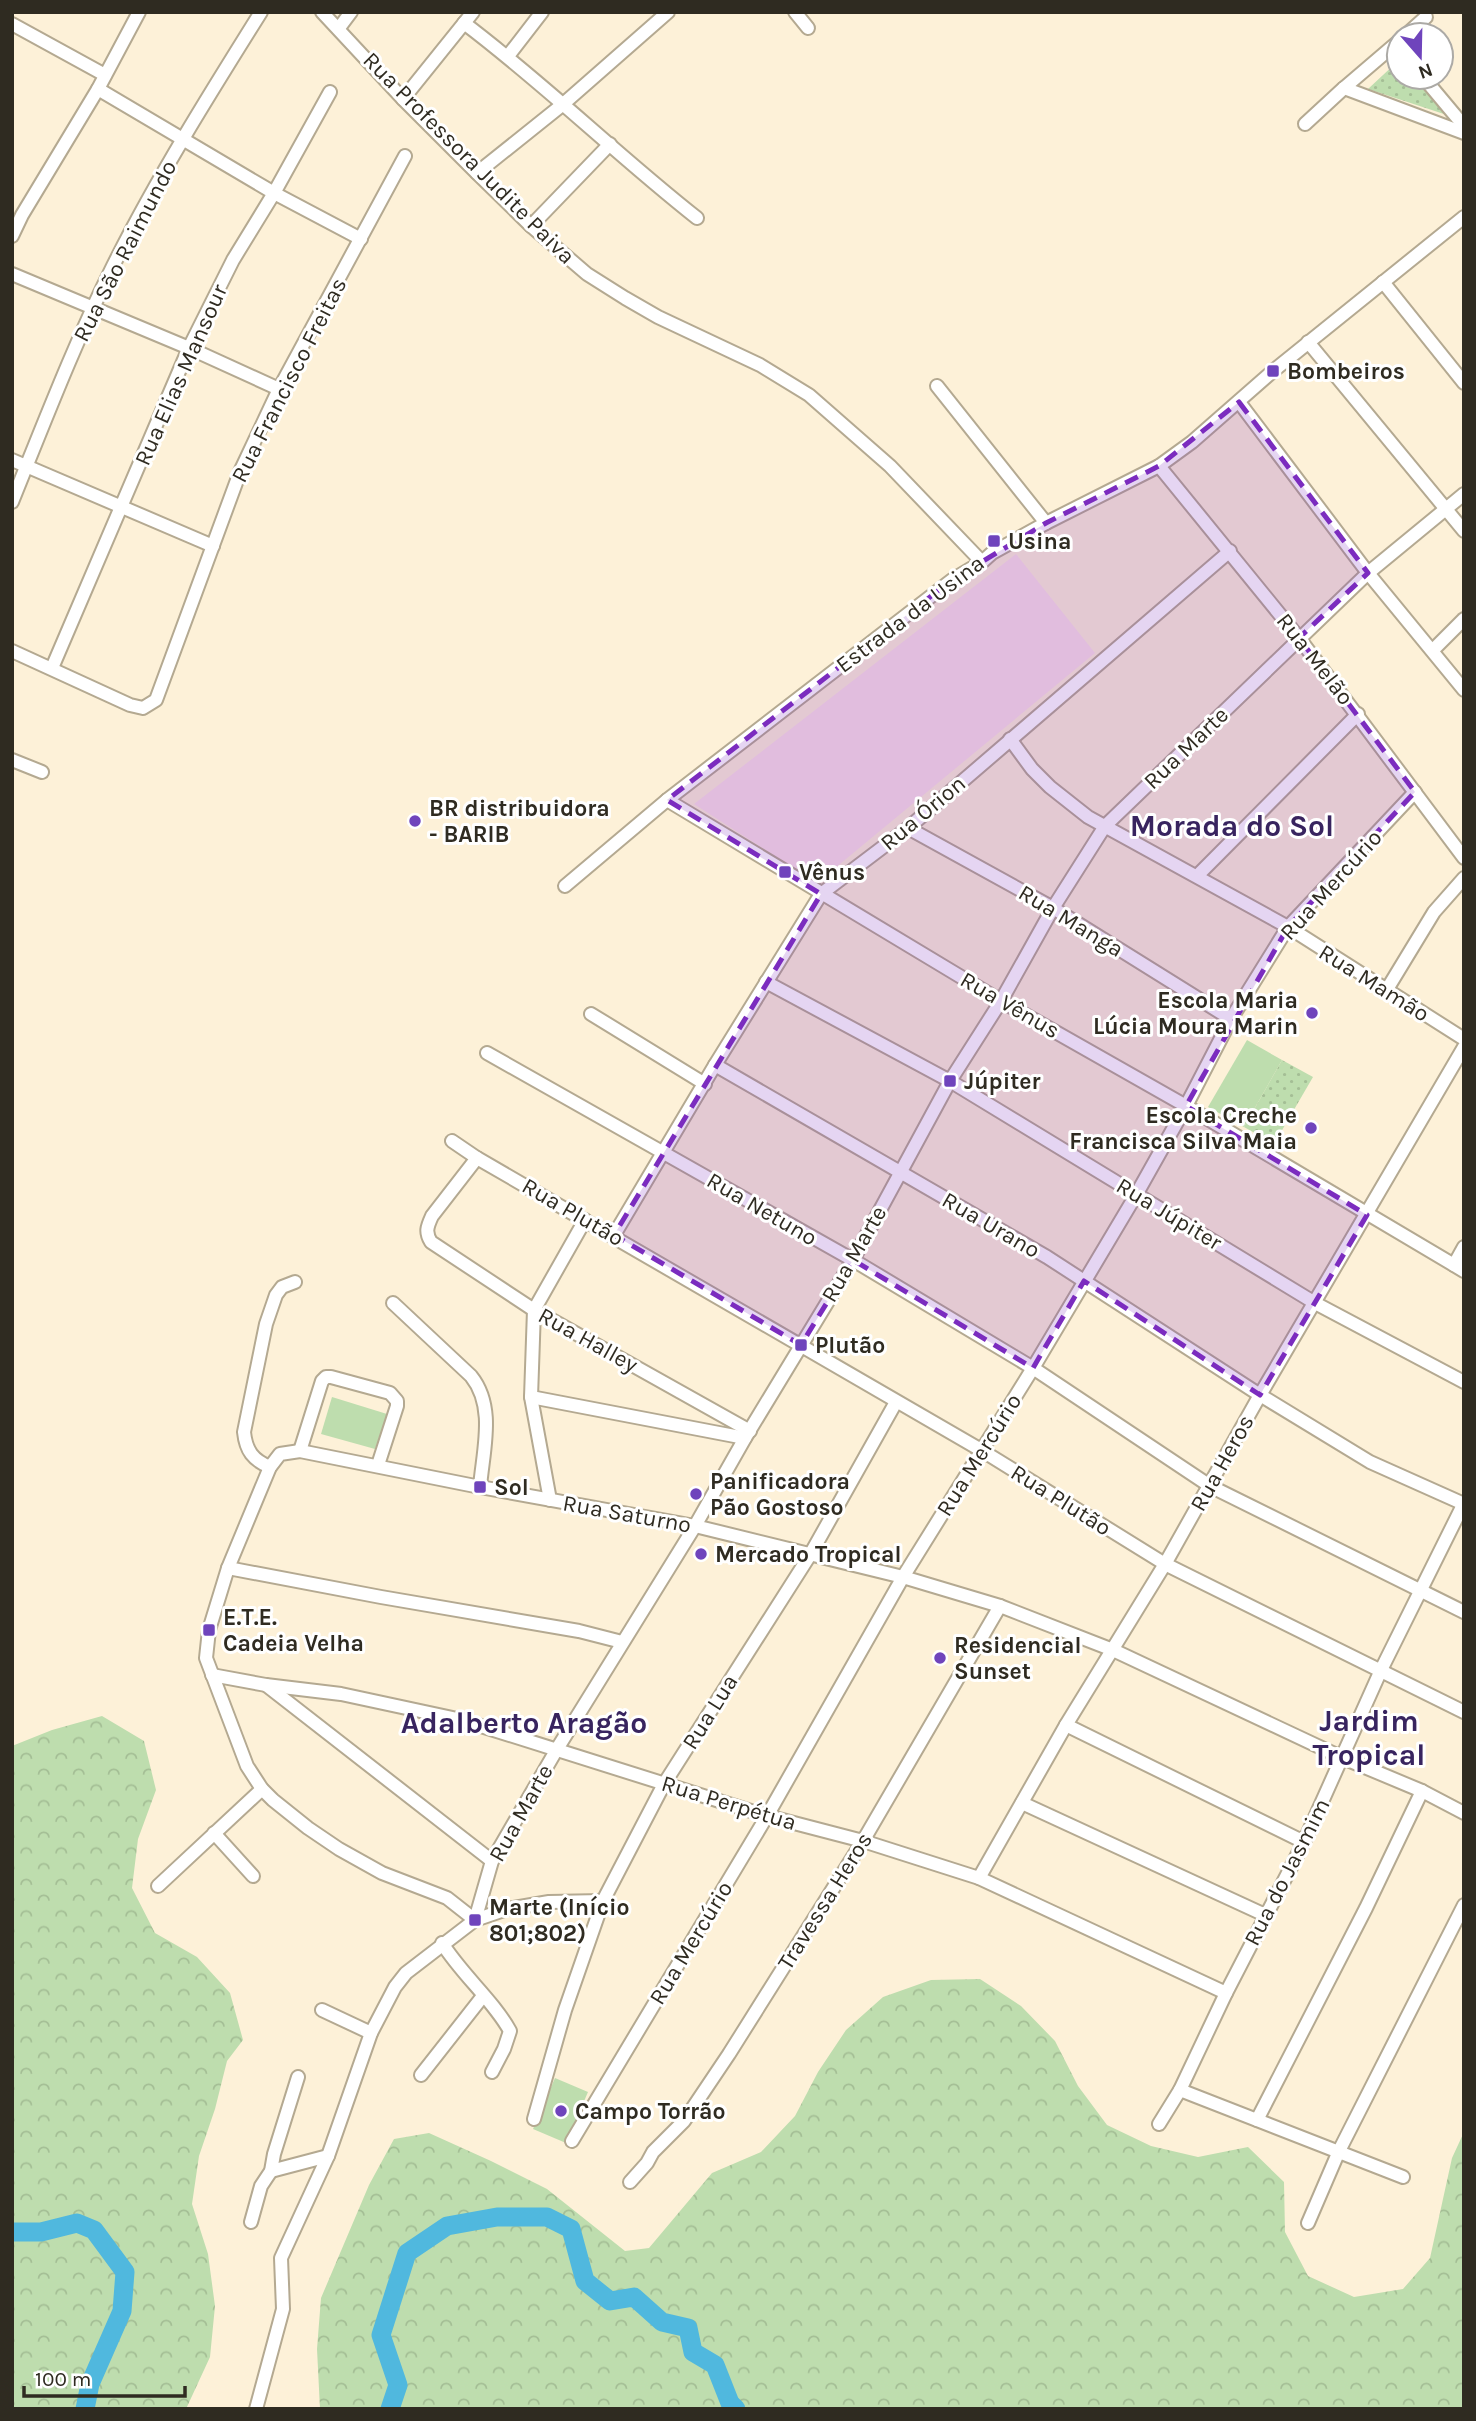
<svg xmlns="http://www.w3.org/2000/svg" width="1476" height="2421" viewBox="0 0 1476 2421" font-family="Karla,sans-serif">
	<defs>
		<pattern id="grass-dots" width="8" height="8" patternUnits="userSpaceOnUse" patternTransform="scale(1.75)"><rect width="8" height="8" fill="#beddae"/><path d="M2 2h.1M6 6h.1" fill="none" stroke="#a4be95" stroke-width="1.8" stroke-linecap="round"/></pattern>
		<pattern id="forest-crowns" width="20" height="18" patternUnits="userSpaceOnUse" patternTransform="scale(1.75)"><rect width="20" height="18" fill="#beddae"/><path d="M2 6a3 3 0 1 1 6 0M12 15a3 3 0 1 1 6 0" fill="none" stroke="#a4be95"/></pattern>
	</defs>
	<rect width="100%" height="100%" fill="#fdf1d8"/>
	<path fill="#fbe1e6" d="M1016,554L1095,653L817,883L694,804Z"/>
	<g fill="url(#grass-dots)">
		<path d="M1398,61L1399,77H1413L1450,116L1368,89Z"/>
		<path d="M1282,1060L1313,1077L1274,1144L1244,1127Z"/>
	</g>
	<g fill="url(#forest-crowns)">
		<path d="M102,1716L144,1741L156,1790L138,1839L132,1888L155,1933L197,1957L230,1993L243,2040L227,2061L215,2109L199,2156L192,2204L208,2254L215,2306L210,2357L186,2409H12V1746L52,1730Z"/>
		<path d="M980,1979L1021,2006L1055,2041L1078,2086L1107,2125L1151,2146L1198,2157L1248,2147L1284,2182L1285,2232L1308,2276L1354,2297L1403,2289L1430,2258L1452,2158L1464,2132V2409H320L317,2349L321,2298L369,2185L394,2139L429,2133L491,2161L547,2189L625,2251L649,2248L712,2173L761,2152L795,2116L818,2072L846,2030L883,1997L931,1980Z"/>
	</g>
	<g fill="#beddae">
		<path d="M1247,1040L1282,1060L1244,1127L1208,1107Z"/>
		<path d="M332,1397L387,1414L375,1449L321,1434Z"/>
		<path d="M555,2078L588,2092L566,2143L533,2129Z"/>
	</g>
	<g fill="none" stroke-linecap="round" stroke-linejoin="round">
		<g stroke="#50b8de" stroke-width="19">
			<path d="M12,2232H41L77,2223L94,2230L125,2272L122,2311L90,2384L85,2409"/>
			<path d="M390,2409L398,2385L381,2335L407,2253L447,2226L497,2217H547L571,2229L585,2281L610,2301L634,2297L662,2322L688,2328L693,2352L715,2365L730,2403L736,2409"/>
		</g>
		<g stroke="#b4a991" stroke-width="16">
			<g id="street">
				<path d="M322,12L403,99L477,173L531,226L587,274L625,298L658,317L760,365L809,395L890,466L982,562"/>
				<path d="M795,12L808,28"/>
				<path d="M464,23C545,84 617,155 697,218"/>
				<path d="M12,24L105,75"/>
				<path d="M339,28L351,12"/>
				<path d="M1406,35L1426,17"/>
				<path d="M508,56L542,12"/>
				<path d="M1423,77L1464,126"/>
				<path d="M1344,88L1464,133"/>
				<path d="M98,89L274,193L361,239"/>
				<path d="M403,99L473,12"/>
				<path d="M1305,124L1344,88L1399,41"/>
				<path d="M477,173L562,105L668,12"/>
				<path d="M531,226L610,144"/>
				<path d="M12,236L22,215L98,89L139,12"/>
				<path d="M12,274L189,348L279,389"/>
				<path d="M1383,282L1464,383"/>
				<path d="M1308,342L1464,531"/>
				<path d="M937,386L1046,523"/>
				<path d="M1239,402L1368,573L1464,690"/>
				<path d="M12,460L213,546"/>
				<path d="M1159,466L1299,638L1464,858"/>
				<path d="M12,502C44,423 75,342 113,266C157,178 209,95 261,12"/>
				<path d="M1433,650L1464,619"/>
				<path d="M12,651L130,705L143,708L156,700L240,472L279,389L405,156"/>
				<path d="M52,668L189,348L233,260L274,193L330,92"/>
				<path d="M1010,739L1032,769L1050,787L1088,817L1288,927L1464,1039"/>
				<path d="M12,760L42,772"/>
				<path d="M667,800L1001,1001L1186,1106L1464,1271"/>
				<path d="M908,828L1053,908L1231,1019"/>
				<path d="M1197,876L1358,714"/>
				<path d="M565,886L667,800L952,580L982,562L992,553L1046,523L1159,466L1192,442L1273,371L1464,217"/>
				<path d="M766,982L950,1081L1315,1303L1464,1382"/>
				<path d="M1386,991L1434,912L1464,878"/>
				<path d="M591,1014L705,1084"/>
				<path d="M487,1053L853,1260L1033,1368L1210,1486L1464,1612"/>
				<path d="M715,1065L1047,1257L1260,1395L1370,1462L1464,1504"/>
				<path d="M452,1141L477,1158L981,1450L1165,1564L1464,1712"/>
				<path d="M477,1158L432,1216C427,1227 425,1232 431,1242L534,1310L750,1431"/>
				<path d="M614,1235L715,1065L821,894L908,828L1230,551"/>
				<path d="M1454,1265L1464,1247"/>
				<path d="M393,1303L471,1376C496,1407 483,1450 480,1487"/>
				<path d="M531,1397L745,1438"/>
				<path d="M300,1451L322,1381L326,1377H331L390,1393L397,1401V1406L378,1465"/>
				<path d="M270,1467C253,1460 246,1451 244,1432L266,1324L276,1295L282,1287L295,1282"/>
				<path d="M550,1500L531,1397L534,1310L585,1220"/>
				<path d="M228,1568L381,1597L579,1631L622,1642"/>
				<path d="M212,1675L266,1685L341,1694L462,1720L767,1816L863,1841L979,1878L1226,1993"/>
				<path d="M266,1685L492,1861"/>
				<path d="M1066,1725L1304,1842"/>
				<path d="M1022,1803L1265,1915"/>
				<path d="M214,1833L253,1876"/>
				<path d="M979,1878L1066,1725L1165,1564L1260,1395L1464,1047"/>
				<path d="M158,1886L262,1789"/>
				<path d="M475,1920L447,1898L382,1873L339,1849L308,1828L273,1800L262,1789L247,1766L206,1658L209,1630L228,1568L270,1467L280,1454L300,1451L480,1487L695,1526L903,1577L1000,1606L1113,1650L1343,1758L1422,1791L1464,1813"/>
				<path d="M475,1920L492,1861L557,1749L695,1526L745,1438L853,1260L950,1081L1001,1001L1053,908L1105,826L1368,573L1464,494"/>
				<path d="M442,1943C462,1975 493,2000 510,2031L504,2049L492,2072"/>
				<path d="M322,2010L371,2033"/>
				<path d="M421,2075L483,1996"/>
				<path d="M1180,2090L1403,2177"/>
				<path d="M534,2119L565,2010L603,1901L664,1784L810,1555L896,1402"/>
				<path d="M1257,2120L1366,1908L1422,1791"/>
				<path d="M1159,2124L1180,2090L1226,1993L1304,1842L1381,1670L1464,1503"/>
				<path d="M572,2141L767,1816L903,1577L1033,1368L1136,1195L1186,1106L1231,1019L1288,927L1415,792"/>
				<path d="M271,2171L328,2156"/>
				<path d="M630,2182L647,2163L653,2152L684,2121L729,2054L863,1841L1000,1606"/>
				<path d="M251,2222L261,2186L271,2171L274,2154L298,2077"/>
				<path d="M1308,2223L1339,2151L1464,1905"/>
				<path d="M256,2409L283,2309L281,2258L328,2156L371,2033L395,1987L406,1973L475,1920L507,1909L549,1902L603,1901"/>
			</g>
		</g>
		<use href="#street" stroke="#fff" stroke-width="12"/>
	</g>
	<path fill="#7b2cbf" fill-opacity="0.2" stroke="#7b2cbf" stroke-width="5" stroke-dasharray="14 9" stroke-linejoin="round" d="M1239,402L1368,573L1299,638L1415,792L1288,927L1186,1106L1367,1215L1260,1395L1084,1281L1033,1368L853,1260L801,1345L614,1235L821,894L667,800L952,580L1046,523L1159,466Z"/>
	<g fill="#6f44bc" stroke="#fff" stroke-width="2.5">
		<rect x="1266" y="364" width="14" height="14" rx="3.5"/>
		<rect x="987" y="534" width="14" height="14" rx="3.5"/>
		<circle cx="415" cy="821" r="7"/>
		<rect x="778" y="865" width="14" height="14" rx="3.5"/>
		<circle cx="1312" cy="1013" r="7"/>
		<rect x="943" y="1074" width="14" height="14" rx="3.5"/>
		<circle cx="1311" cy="1128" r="7"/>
		<rect x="794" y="1338" width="14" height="14" rx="3.5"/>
		<rect x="473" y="1480" width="14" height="14" rx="3.5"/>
		<circle cx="696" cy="1494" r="7"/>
		<circle cx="701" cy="1554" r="7"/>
		<rect x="202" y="1623" width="14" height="14" rx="3.5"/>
		<circle cx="940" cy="1658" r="7"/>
		<rect x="468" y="1913" width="14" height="14" rx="3.5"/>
		<circle cx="561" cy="2111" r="7"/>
	</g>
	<g text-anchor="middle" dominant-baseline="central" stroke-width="6" stroke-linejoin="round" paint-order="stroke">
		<g font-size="23" fill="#2f2b21" stroke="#fff">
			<text transform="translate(469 158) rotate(45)">Rua Professora Judite Paiva</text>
			<text transform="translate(125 251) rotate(-63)">Rua São Raimundo</text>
			<text transform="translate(181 375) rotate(-66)">Rua Elias Mansour</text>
			<text transform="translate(289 380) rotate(-63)">Rua Francisco Freitas</text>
			<text transform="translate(910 614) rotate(-37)">Estrada da Usina</text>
			<text transform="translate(1315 659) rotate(52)">Rua Melão</text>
			<text transform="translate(1186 748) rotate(-44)">Rua Marte</text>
			<text transform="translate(923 813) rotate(-40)">Rua Órion</text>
			<text transform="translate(1331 885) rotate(-48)">Rua Mercúrio</text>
			<text transform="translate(1071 921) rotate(31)">Rua Manga</text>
			<text transform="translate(1374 983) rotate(32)">Rua Mamão</text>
			<text transform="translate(1010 1005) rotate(30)">Rua Vênus</text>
			<text transform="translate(762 1209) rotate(30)">Rua Netuno</text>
			<text transform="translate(573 1212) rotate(30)">Rua Plutão</text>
			<text transform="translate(1169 1214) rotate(31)">Rua Júpiter</text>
			<text transform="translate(991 1225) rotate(30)">Rua Urano</text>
			<text transform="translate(854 1254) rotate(-60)">Rua Marte</text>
			<text transform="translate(588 1340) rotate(29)">Rua Halley</text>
			<text transform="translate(979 1455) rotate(-58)">Rua Mercúrio</text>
			<text transform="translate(1222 1463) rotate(-61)">Rua Heros</text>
			<text transform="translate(1061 1500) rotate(32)">Rua Plutão</text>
			<text transform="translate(627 1514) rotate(10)">Rua Saturno</text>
			<text transform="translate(710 1712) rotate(-58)">Rua Lua</text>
			<text transform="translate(729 1803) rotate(17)">Rua Perpétua</text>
			<text transform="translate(521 1813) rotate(-61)">Rua Marte</text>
			<text transform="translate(1287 1872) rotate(-63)">Rua do Jasmim</text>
			<text transform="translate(825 1901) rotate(-58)">Travessa Heros</text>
			<text transform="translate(691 1943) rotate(-59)">Rua Mercúrio</text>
		</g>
		<g font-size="23" font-weight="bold" fill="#2f2b21" stroke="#fff" text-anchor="start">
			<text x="1287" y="371">Bombeiros</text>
			<text x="1008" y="541">Usina</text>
			<text x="429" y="808">BR distribuidora<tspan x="429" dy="26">- BARIB</tspan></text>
			<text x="799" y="872">Vênus</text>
			<text x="1298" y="1000" text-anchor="end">Escola Maria<tspan x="1298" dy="26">Lúcia Moura Marin</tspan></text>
			<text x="964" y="1081">Júpiter</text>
			<text x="1297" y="1115" text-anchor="end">Escola Creche<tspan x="1297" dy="26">Francisca Silva Maia</tspan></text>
			<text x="815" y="1345">Plutão</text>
			<text x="710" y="1481">Panificadora<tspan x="710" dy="26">Pão Gostoso</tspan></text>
			<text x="494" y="1487">Sol</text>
			<text x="715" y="1554">Mercado Tropical</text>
			<text x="223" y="1617">E.T.E.<tspan x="223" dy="26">Cadeia Velha</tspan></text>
			<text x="954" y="1645">Residencial<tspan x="954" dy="26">Sunset</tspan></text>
			<text x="489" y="1907">Marte (Início<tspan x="489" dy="26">801;802)</tspan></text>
			<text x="575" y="2111">Campo Torrão</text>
		</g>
		<g font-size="30" font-weight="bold" fill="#38245f" stroke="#fff">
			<text x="1232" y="826">Morada do Sol</text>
			<text x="1369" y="1721">Jardim<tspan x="1369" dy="34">Tropical</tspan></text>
			<text x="524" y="1723">Adalberto Aragão</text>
		</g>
	</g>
	<rect width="1476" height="2421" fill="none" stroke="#2f2b21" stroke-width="28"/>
	<g transform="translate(1420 56) rotate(160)"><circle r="33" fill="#ffffff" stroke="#acaaa6" stroke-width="2"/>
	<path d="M0-5L12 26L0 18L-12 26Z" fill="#6f44bc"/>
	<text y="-10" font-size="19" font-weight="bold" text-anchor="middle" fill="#2f2b21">N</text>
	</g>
	<path d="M24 2386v10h161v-10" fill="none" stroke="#2f2b21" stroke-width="3.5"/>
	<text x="35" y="2386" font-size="21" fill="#2f2b21" stroke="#ffffff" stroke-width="5" paint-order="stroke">100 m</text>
</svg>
